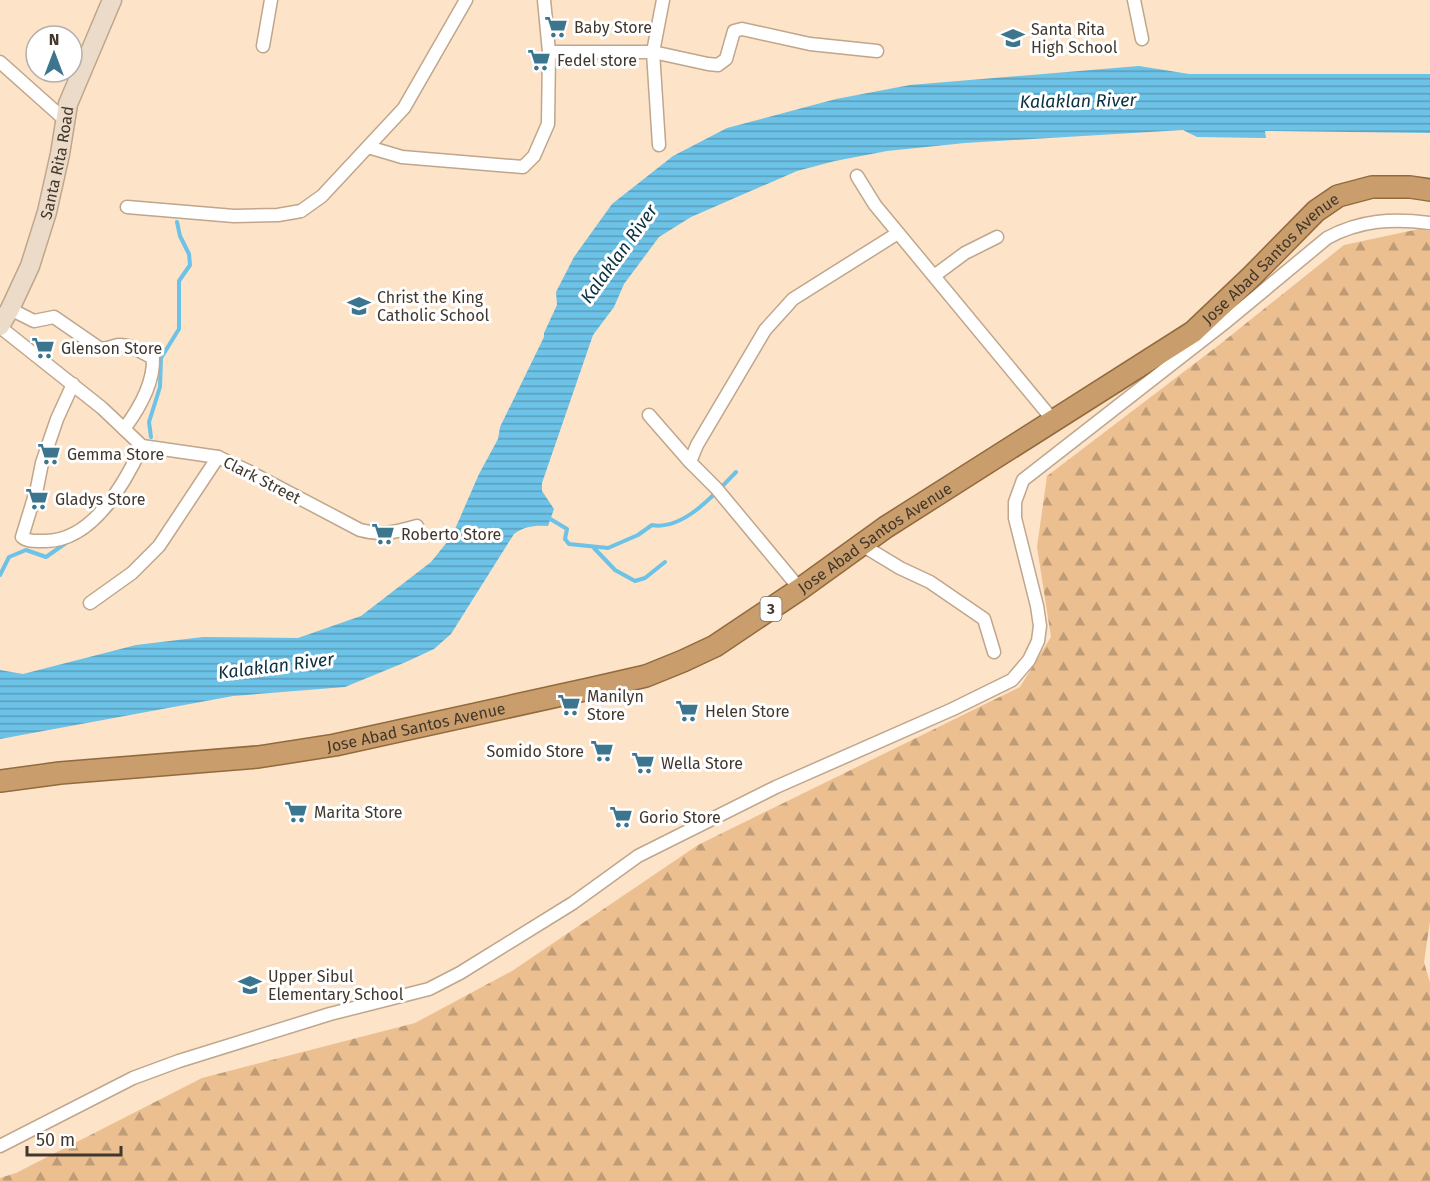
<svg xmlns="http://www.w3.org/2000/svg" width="1430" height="1182" viewBox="0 0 1430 1182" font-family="'Fira Sans',sans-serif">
	<defs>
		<pattern id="forest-firs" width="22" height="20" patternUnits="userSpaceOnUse" patternTransform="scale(1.5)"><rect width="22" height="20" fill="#ebbf90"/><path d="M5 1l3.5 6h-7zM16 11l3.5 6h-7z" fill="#c09c76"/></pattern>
		<pattern id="water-rules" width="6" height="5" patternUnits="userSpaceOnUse" patternTransform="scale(1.5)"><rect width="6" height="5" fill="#6cc2e7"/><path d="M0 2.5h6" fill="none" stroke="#5a9ebb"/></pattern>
	</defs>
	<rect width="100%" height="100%" fill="#fde3c7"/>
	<path fill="url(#forest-firs)" d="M1419,229L1430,231V921L1424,962L1430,983V1182H0V1178L16,1173L202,1078L415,1023L512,971L698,845L1020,687L1051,637L1037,547L1047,476L1219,345L1344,245Z"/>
	<path fill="url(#water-rules)" d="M1139,66L1189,74H1430V133L1265,131L1266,138L1197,137L1183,130L965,143L887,151L835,161L797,171L691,217L659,237L624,284L614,307L593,335L542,483V491L554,509L548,526C535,525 525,526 514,534L451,634L434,649L406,662L345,687L233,696L0,739V670L23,674L136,645L203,637L298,638L361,616L431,562L452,536L479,474L498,439L500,427L544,337V333L557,305L556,292L574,257L612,204L673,156L727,128L836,99L910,85Z"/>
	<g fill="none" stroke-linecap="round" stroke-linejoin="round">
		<g stroke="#6cc2e7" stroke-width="4">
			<path d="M151,437L149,422L160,387L161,358L179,329V281L190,265L189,254L180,236L177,222"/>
			<path d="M547,517L567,529L565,539L569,544L608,548L638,535L652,525C683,531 716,493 736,472"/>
			<path d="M594,548L615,570L635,581L645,578L665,562"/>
			<path d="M0,575L9,557L26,550L46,557L66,543"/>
		</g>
		<g stroke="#bfa68c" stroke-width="15">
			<g id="minor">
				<path d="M1134,0L1142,39"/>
				<path d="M263,46L271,0"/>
				<path d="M549,52H653L708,64L718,65L726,59L734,31L742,29L810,44L877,51"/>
				<path d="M0,62L65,120"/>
				<path d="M659,145L653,52L663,0"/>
				<path d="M368,147L402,157L523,167L534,156L548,124L549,52L544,0"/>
				<path d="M857,176L875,205L1053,420"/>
				<path d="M127,207L234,216L278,215L301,211L322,196L404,108L466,0"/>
				<path d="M934,276L965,253L997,237"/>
				<path d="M10,309L34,321L54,317L99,348C107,350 111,346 119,345C131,344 143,353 153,358C154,384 139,409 124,429"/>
				<path d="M0,327L102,408L142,446L218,457L248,471L360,530C383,536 395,532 417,526"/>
				<path d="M73,384L57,419L42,463L37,488L22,537C28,542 36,541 44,541C92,542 124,485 142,446"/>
				<path d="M649,415L690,462L716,488L800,589"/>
				<path d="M690,462L697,445L765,330L793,299L898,233"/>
				<path d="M862,545L900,568L930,582L984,619L994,652"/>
				<path d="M90,603L132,573L159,546L218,457"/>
				<path d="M0,1146L133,1078L179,1061L330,1014L429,989L460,973L573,903L638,856L776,787L953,709L1012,680L1029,660L1038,641L1040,626L1037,606L1015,518V502L1023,480L1227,321L1327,238C1360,220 1393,218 1430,223"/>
			</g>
		</g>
		<g stroke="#bfa68c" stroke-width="21">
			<g id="secondary">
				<path id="s1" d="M0,326L10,309L30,266L47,212L60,154L68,104L112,0"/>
			</g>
		</g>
		<g stroke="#916a3e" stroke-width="24">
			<g id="trunk">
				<path id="s2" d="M0,781L60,773L258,757L335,745L589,689L646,676L683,661L715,646L800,589L886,527L1193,332L1252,276L1316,211L1338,196L1372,187H1410L1430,190"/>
			</g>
		</g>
		<use href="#minor" stroke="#fff" stroke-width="12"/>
		<use href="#secondary" stroke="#ebdbc8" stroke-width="18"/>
		<use href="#trunk" stroke="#ca9e6c" stroke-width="21"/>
	</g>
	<defs>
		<g id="supermarket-bare" transform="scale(1.8)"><path d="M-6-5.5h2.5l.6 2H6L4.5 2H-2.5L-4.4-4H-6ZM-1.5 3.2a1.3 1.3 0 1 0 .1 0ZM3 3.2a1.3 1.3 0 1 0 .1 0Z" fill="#3b758e" stroke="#fff" stroke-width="2.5" paint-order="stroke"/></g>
		<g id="school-bare" transform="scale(1.8)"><path d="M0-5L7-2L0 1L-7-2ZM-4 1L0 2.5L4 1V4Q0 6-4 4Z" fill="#3b758e" stroke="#fff" stroke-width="2.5" paint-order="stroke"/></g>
	</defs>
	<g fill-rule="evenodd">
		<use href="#supermarket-bare" x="556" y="27"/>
		<use href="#school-bare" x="1013" y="38"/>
		<use href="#supermarket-bare" x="539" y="60"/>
		<use href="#school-bare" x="359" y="306"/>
		<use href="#supermarket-bare" x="43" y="348"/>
		<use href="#supermarket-bare" x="49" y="454"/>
		<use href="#supermarket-bare" x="37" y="499"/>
		<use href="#supermarket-bare" x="383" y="534"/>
		<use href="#supermarket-bare" x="569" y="705"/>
		<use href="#supermarket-bare" x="687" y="711"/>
		<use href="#supermarket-bare" x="602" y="751"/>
		<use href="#supermarket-bare" x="643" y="763"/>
		<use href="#supermarket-bare" x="296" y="812"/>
		<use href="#supermarket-bare" x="621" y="817"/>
		<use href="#school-bare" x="250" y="985"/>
	</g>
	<g text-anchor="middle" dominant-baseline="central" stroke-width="6" stroke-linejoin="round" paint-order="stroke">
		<rect fill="#fff" stroke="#7b736b" stroke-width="1.5" x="760.5" y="597" width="21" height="24" rx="4.5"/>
		<g font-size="15" font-weight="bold" fill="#42372c">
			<text x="771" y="609">3</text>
		</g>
		<g font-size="16" fill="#42372c" stroke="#fff" text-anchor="start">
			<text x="574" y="27">Baby Store</text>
			<text x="1031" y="29">Santa Rita<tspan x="1031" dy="18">High School</tspan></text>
			<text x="557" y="60">Fedel store</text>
			<text x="377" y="297">Christ the King<tspan x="377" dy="18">Catholic School</tspan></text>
			<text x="61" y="348">Glenson Store</text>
			<text x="67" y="454">Gemma Store</text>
			<text x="55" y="499">Gladys Store</text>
			<text x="401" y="534">Roberto Store</text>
			<text x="587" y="696">Manilyn<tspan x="587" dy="18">Store</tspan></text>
			<text x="705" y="711">Helen Store</text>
			<text x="584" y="751" text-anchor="end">Somido Store</text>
			<text x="661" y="763">Wella Store</text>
			<text x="314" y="812">Marita Store</text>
			<text x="639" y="817">Gorio Store</text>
			<text x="268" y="976">Upper Sibul<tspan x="268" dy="18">Elementary School</tspan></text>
		</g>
		<g font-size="16" fill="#42372c" stroke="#fff">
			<text stroke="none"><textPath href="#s1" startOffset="174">Santa Rita Road</textPath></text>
			<text stroke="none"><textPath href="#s2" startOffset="1410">Jose Abad Santos Avenue</textPath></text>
			<text transform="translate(262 480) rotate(27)">Clark Street</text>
			<text stroke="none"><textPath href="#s2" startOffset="924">Jose Abad Santos Avenue</textPath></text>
			<text stroke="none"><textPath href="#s2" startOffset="420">Jose Abad Santos Avenue</textPath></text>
		</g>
		<g font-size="18" font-style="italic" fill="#0a3241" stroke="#fff">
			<text transform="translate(1078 101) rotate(-1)">Kalaklan River</text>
			<text transform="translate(619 254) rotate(-54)">Kalaklan River</text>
			<text transform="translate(276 666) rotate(-7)">Kalaklan River</text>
		</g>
	</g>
	<g transform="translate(54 54)"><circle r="28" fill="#ffffff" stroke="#b3afab" stroke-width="1.5"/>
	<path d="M0-4.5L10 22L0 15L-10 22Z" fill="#3b758e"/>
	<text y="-9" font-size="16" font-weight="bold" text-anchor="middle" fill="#42372c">N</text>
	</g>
	<path d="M27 1146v9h94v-9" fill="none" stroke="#42372c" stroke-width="3"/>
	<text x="36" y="1146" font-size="18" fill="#42372c" stroke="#ffffff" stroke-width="4.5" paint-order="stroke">50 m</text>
</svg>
